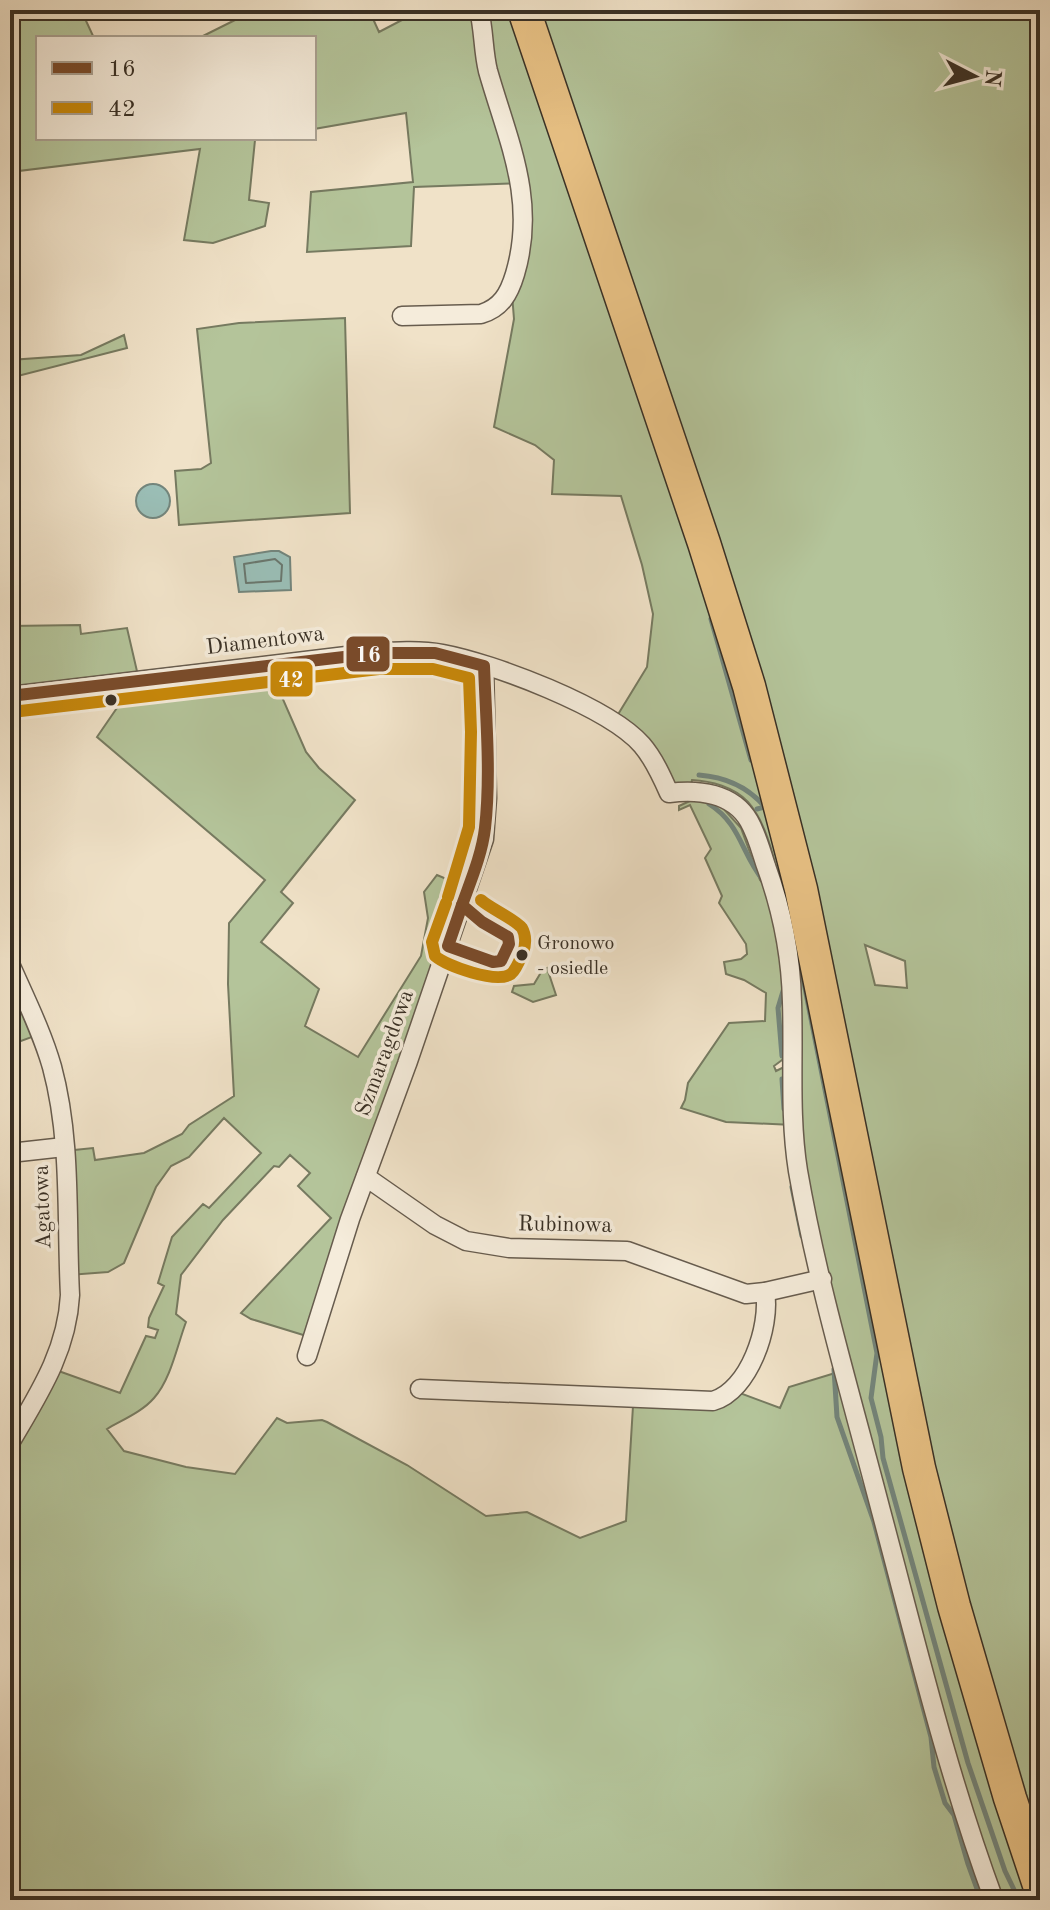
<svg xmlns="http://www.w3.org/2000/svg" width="1050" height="1910" viewBox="0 0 1050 1910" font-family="'Old Standard TT',serif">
	<rect width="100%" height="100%" fill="#f0e2c8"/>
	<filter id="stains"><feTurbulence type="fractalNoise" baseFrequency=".0025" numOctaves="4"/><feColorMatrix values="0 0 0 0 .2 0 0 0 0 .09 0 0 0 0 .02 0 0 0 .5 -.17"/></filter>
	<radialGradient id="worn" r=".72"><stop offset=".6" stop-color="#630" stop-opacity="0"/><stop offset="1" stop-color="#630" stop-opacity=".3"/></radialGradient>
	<g fill="#b4c49a" stroke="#767a60" stroke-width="2" fill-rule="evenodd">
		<path d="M10,10H81L94,38H38V138H266L255,140L249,200L269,203L265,226L213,243L184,240L200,149L10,172Z"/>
		<path d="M255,10H369L379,32L421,10H511L674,493L741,709L1033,1900H10V1443L53,1369L120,1393L146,1336L155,1338L158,1330L148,1327L149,1318L164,1286L158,1283L172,1237L203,1204L209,1208L261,1153L224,1118L189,1157L171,1166L156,1187L124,1263L108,1272L69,1275L65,1151L93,1148L95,1160L144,1153L182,1134L189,1125L234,1096L228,984L229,923L265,880L97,737L121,702L119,683L10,696V626L80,625L81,634L127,628L139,680L268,665L306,752L319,768L355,800L281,892L293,903L261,942L319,989L305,1026L358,1057L421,956L428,918L424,892L437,875L468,888L313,1338L251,1319L241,1313L331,1218L298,1186L310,1173L290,1155L279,1167L274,1166L223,1220L181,1275L176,1314L186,1322C177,1346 171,1379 154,1398C142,1412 122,1420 107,1429L124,1451L186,1467L235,1474L277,1418L287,1423L322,1420L327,1422L407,1465L486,1516L527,1512L580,1538L626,1521L633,1406L710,1409L740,1393L780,1408L789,1387L845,1370L793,1125L726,1122L681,1108L685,1100L688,1083L729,1023L765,1021L766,993L744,980L726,974L724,962L741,959L747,954L746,944L719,903L722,896L705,858L711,849L690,805L679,810V806L692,800H707L722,807L741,828L760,880L768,889L780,929L786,1057L774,1066L776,1071L782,1068L792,1067C788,1000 792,852 748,802C734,787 711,781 692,780L690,791L669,793L614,721L647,667L653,614L642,565L621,496L552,494L554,460L535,445L494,427L514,319L512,294L526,183L414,187L411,246L307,252L311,192L413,182L406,113L314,129V38H199Z"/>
		<path d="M535,10H1040V1845L944,1519L851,1062ZM865,945L905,961L907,988L875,985Z"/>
		<path d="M345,318L350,513L179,525L175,471L201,469L211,463L197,329L239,323Z"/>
		<path d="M124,335L127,348L10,378V360L81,355Z"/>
		<path d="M10,964L32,1037L10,1045Z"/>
		<path d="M547,968L556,995L533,1002L512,992L514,986L534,984L543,969Z"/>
	</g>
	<g fill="#9abeb6" stroke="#73857c" stroke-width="2">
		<circle cx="153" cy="501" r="17"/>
		<path d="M271,551H279L290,557L291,590L239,592L234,557Z"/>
	</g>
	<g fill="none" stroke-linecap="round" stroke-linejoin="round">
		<path stroke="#6a776e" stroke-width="2" d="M275,559L282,565L281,581L246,583L244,564Z"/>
		<g stroke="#73857c" stroke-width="5">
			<path d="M711,619L751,760"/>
			<path d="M699,775C725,777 748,787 765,807L757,809"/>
			<path d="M709,804C741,824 741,853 763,880"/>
			<path d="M780,870L789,911"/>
			<path d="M801,968L877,1353L871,1398L881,1437L883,1458L968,1763L1005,1871L1019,1900"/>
			<path d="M782,1056L778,1008L784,988"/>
			<path d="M782,1079L784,1109"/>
			<path d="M792,1187L802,1236"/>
			<path d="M834,1369L837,1417L874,1522L931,1737L934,1767L945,1803L954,1815L968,1864L981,1900"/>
		</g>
		<g stroke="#675c4e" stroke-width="21">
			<g id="street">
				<path d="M402,316L481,314C501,308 509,294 515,274C537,200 508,141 488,71C483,51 484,30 479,10"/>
				<path d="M10,696L363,654C389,652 416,649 443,654C492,663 609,707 642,745C654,759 662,777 669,793C698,789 733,793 749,821C757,835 761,851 766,866C782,910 791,955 792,1002C794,1058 789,1115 798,1171C818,1286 852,1399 881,1511C916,1642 947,1773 994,1900"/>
				<path d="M10,964C25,998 42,1032 52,1067C72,1141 66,1219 70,1295C67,1352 38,1395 10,1443"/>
				<path d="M10,1153L64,1147"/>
				<path d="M366,1177L435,1225L466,1241L509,1248L627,1251L746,1294L765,1292L822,1279"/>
				<path d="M307,1356L350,1219L407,1064L484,839L487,798L484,666"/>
				<path d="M420,1389L713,1401C749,1391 771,1326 765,1292"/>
			</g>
		</g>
		<g stroke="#393025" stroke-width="35">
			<path id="highway" d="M524,10L704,543L749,686L801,889L919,1468L954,1606L1010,1798L1040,1888"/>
		</g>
		<use href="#street" stroke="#f5ecdb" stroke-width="18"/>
		<use href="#highway" stroke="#e8c184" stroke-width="32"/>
		<g stroke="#f5ecdb" stroke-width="18">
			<g id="bus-1">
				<path d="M10,696L378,653H435L484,666C486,719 491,775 485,828C482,854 471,880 462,905"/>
				<path d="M462,905L482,922L508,937L509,944L501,961L493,962L448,946Z"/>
			</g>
		</g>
		<g stroke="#f5ecdb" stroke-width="18">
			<g id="bus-2">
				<path d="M12,712L379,669H433L469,678L471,732L469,827L448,897"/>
				<path d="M446,903L432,942L435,956C447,966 496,984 511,974C517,969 520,959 523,952C526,945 526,935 522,928C515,919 491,909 481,900"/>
			</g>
		</g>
		<use href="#bus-1" stroke="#7a4b2a" stroke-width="12"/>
		<use href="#bus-2" stroke="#c88809" stroke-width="12"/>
	</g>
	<g fill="#393025" stroke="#f5ecdb" stroke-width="3">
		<circle cx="111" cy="700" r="7"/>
		<circle cx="522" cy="955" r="7"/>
	</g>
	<g text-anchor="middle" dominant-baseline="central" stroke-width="7" stroke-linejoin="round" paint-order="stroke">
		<g font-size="20" fill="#393025" stroke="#f5ecdb" text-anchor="start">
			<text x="537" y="944">Gronowo<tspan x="537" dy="25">- osiedle</tspan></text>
		</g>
		<g font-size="22" fill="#393025" stroke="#f5ecdb">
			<text transform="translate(265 641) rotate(-7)">Diamentowa</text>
			<text transform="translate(385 1053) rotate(-70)">Szmaragdowa</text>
			<text transform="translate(43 1207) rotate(-92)">Agatowa</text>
			<text transform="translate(565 1225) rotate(1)">Rubinowa</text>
		</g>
	</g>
	<g stroke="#f5ecdb" stroke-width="3">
		<rect x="345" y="635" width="46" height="38" rx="8" fill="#7a4b2a"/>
		<rect x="269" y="660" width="45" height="38" rx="8" fill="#c88809"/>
	</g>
	<g font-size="22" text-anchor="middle" font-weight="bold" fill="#fff">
		<text x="368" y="662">16</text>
		<text x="291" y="687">42</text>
	</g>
	<rect width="1050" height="1910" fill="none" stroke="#f0e2c8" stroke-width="40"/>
	<rect x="12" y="12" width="1026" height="1886" fill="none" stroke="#393025" stroke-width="4"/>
	<rect x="20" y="20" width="1010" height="1870" fill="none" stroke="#393025" stroke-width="2"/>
	<rect x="36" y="36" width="280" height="104" fill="#f5ecdb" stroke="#aaa192" stroke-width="2"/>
	<rect x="52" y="62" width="40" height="12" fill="#7a4b2a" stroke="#aaa192" stroke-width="2"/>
	<text x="108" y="76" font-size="24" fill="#393025">16</text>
	<rect x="52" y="102" width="40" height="12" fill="#c88809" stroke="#aaa192" stroke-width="2"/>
	<text x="108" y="116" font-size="24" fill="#393025">42</text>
	<g transform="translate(974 76) rotate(96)" stroke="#f5ecdb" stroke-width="6" paint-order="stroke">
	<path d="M0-6L14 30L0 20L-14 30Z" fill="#393025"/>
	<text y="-12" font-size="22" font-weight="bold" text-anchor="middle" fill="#393025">N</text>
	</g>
	<rect width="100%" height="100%" filter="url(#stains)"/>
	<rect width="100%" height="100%" fill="url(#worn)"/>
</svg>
